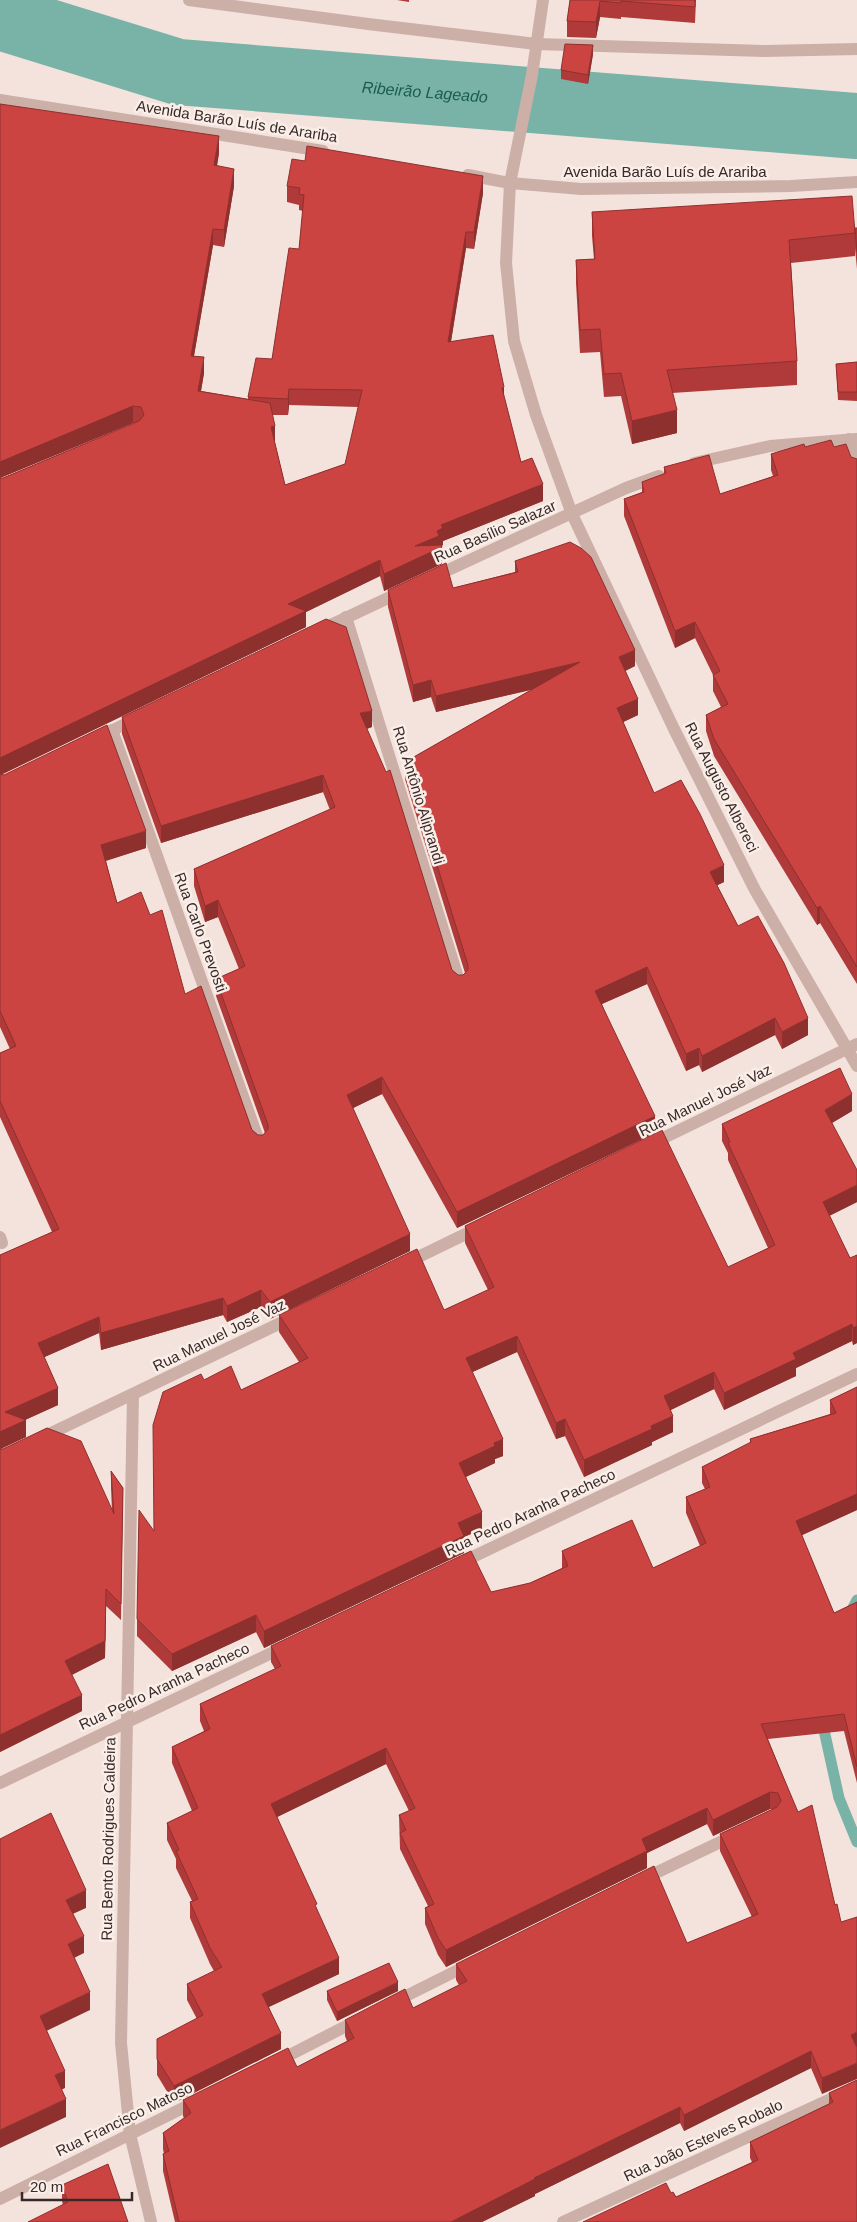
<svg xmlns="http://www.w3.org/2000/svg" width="857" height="2222" viewBox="0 0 857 2222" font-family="Helvetica,sans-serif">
	<rect width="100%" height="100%" fill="#f3e3dc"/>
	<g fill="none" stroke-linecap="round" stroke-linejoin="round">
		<g stroke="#79b2a7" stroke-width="11">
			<path d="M848,1617L857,1600"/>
			<path d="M825,1719L824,1730L839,1798L857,1842"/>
		</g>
		<path stroke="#79b2a7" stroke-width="66" id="s1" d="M0,17L178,72L857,126"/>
		<g stroke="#ccafa7" stroke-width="12">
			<path d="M189,0L368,24L536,44L764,51L857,49"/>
			<path d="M543,0L532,75L510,183L506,263L514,341L536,415L572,514L674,729L755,890L857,1066"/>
			<path d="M0,100L323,151"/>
			<path d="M468,175L510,183L581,189L791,186L857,182"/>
			<path d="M849,439L857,468"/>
			<path d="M694,463L770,446L857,439"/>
			<path d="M433,577L626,488L659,476"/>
			<path d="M346,617L460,984"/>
			<path d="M320,630L403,591"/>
			<path d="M112,730L260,1144"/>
			<path d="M95,739L137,718"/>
			<path d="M651,1144L857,1044"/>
			<path d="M0,1237L2,1243"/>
			<path d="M406,1263L480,1227"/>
			<path d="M133,1395L121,2043L130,2134L151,2222"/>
			<path d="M41,1438L293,1317"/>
			<path d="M460,1563L857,1374"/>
			<path d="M0,1783L286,1646"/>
			<path d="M643,1879L735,1835"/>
			<path d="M394,2002L470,1964"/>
			<path d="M276,2062L358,2020"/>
			<path d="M0,2199L197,2101"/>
			<path d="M563,2222L857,2087"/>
		</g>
	</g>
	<g fill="#af3a39" fill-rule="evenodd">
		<path d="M397,0H409V2Z"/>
		<path d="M570,0H696L695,23L621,17V19L600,17L596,38L567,37V21Z"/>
		<path d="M593,54L588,84L561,79V70Z"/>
		<path d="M0,104L219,153L217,166L234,186L224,247L213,245L194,356L204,373L201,391L248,399V397L272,359L299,249L303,211L299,210V205L287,202V186L483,193L474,249L466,248L451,342L504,398L521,462L543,501L443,541V545L441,546L442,564L384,591L380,576L306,612V627L1,775L146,848L106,861L117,903L185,994L252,1130L258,1135H263L265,1133L216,996V979L239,969L218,917L205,922L194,886V869L330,810L323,792L161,843L122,734V717L372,727L367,729L452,970L458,975H463L465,973L405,779V762L531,690L436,712L431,697L413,702L388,607V590L453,588L515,572V561L635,666L625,671L638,715L623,722L654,793L724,882L717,885L738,926L808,1035L782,1049L775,1035L702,1072L699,1065L686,1071L647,984L602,1004L655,1133L457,1228L382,1094L353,1108L410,1251L270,1319L261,1307L227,1322L223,1315L101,1350L99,1333L44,1357L58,1405L25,1420L26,1437L1,1449L112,1511L111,1487V1471L123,1488L121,1620L106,1606L105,1658L72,1675L82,1711L0,1752V1255L52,1232L0,1117V1053L10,1049L0,1027ZM289,405L359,407L345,464L285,485L275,443L272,415H288ZM133,423H135L3,478H0Z"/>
		<path d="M592,212L855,229L857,228V269L855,248V256L791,263L797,361V385L672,393L677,433L632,444L621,396L604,397L600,352L580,353L576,283V260L594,259L592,236Z"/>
		<path d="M857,362V401L838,400L836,364Z"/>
		<path d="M805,447H834L851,457L857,459V984L820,923L817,925L714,756L706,731V715L721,707L713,691V675L695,638L675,648L624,516V499L642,492V482L664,474V467L720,494L773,476L771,470V454Z"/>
		<path d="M852,1111L832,1123L857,1202L829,1216L850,1258L857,1255V1343L853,1345L852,1341L796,1368V1376L724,1410L714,1389L671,1410L673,1432L652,1442V1445L584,1477L565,1436L556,1439L517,1352L472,1372L503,1456L495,1459V1463L466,1477L482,1529L464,1537V1553L264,1648L256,1632L172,1671L137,1636V1619L204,1380L241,1390L299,1362L279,1332V1315L444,1310L488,1290L465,1243V1226L728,1267L768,1248L728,1160V1153L722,1141V1124Z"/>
		<path d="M857,1387V1510L801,1535L834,1613L857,1602V1783L844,1731L768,1739L835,1905L822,2094L811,2068L684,2131L680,2123L535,2194V2196L482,2222H175L163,2171V2154H164L163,2149V2133L184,2118L183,2116V2100L297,2067L347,2041L345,2036V2020L413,2008L459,1985L456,1980V1964L687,1943L752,1917L720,1851V1834L773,1809H770L713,1836L707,1824L647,1853V1868L446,1967L438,1955L425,1924V1908L428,1906L400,1849L399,1815L409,1811L386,1764L277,1817L317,1910L339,1974L269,2007L281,2049L174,2103L157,2075V2039L197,2019L187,2000V1984L214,1971L210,1964L190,1918V1902L192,1901L176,1868V1859L167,1840V1823L192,1811L172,1763V1747L204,1731L200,1721V1704L275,1669L271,1662V1646L530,1583L562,1568V1551L653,1568L700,1546L686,1513V1497L705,1489L702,1483V1467L750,1443V1439L830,1414V1400Z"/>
		<path d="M327,1991H398L337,2021L327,2000Z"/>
		<path d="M857,2080V2222H583L671,2193L676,2197L752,2162L750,2158V2142L829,2104V2093Z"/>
		<path d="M62,2185L128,2222L63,2205L62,2201Z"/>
	</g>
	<g fill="#8e302e">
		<path d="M600,1V17L596,38V22Z"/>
		<path d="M593,45V54L588,84V75Z"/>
		<path d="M219,136V153L214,182V165Z"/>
		<path d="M234,169V186L224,247V230Z"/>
		<path d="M483,176V193L474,249V232Z"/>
		<path d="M213,229V245L191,373V356Z"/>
		<path d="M466,232V248L448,359V342Z"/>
		<path d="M204,357V373L198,408V391Z"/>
		<path d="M504,387V404L502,388Z"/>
		<path d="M289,389V405L288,415V399Z"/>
		<path d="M133,406V423L0,478V462Z"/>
		<path d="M677,410V433L632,444V421Z"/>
		<path d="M275,426V443L271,427Z"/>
		<path d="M543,484V501L443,541V545L439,547H442V564L384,591V574L415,546L437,531L441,525Z"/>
		<path d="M380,560V576L306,612V627L0,775V758L288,604Z"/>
		<path d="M695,622V638L675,648V631Z"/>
		<path d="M635,650V666L619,674V657Z"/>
		<path d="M580,662V678L436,712V696Z"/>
		<path d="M431,680V697L413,702V685Z"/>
		<path d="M638,699V715L617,725V708Z"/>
		<path d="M372,711V727L360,730V713Z"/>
		<path d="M323,775V792L161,843V826Z"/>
		<path d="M146,831V848L101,862V845Z"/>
		<path d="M724,865V882L710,889V872Z"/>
		<path d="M218,900V917L205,922V906Z"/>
		<path d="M820,906V923L817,925V908Z"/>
		<path d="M647,967V984L595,1007V991Z"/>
		<path d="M775,1018V1035L702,1072V1056Z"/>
		<path d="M808,1018V1035L782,1049V1032Z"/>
		<path d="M699,1048V1065L686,1071V1054Z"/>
		<path d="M382,1077V1094L347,1111V1095Z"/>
		<path d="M852,1094V1111L825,1127V1110Z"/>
		<path d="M655,1116V1133L457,1228V1212Z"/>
		<path d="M857,1185V1202L823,1219V1202Z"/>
		<path d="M410,1234V1251L270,1319V1302Z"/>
		<path d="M261,1290V1307L227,1322V1306Z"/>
		<path d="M223,1298V1315L101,1350V1333Z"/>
		<path d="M99,1317V1333L38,1360V1343Z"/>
		<path d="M852,1324V1341L796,1368V1376L724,1410V1393L793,1353Z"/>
		<path d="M857,1326V1343L853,1345V1328Z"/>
		<path d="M517,1336V1352L466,1375V1358Z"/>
		<path d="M714,1372V1389L664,1413V1396Z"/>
		<path d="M58,1388V1405L5,1429V1412Z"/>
		<path d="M673,1416V1432L652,1442V1445L584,1477V1460L651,1426Z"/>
		<path d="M565,1419V1436L556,1439V1423Z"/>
		<path d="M26,1420V1437L0,1449V1432Z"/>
		<path d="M503,1439V1456L495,1459V1463L459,1480V1463L494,1443Z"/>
		<path d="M857,1494V1510L796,1538V1521Z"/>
		<path d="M482,1512V1529L464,1537V1553L264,1648V1631L458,1523Z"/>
		<path d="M106,1589L105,1658L65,1678V1661Z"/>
		<path d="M256,1615V1632L172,1671V1654Z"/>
		<path d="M82,1695V1711L0,1752V1735Z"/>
		<path d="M386,1748V1764L271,1820V1804Z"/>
		<path d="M770,1792V1809L713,1836V1820Z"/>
		<path d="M707,1808V1824L647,1853V1868L446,1967V1950L642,1839Z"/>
		<path d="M86,1890V1908L66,1917V1900Z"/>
		<path d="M84,1936V1953L68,1961V1944Z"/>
		<path d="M339,1958V1974L262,2010V1994Z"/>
		<path d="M398,1982V1991L337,2021V2012Z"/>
		<path d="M90,1992V2010L40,2034V2016Z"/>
		<path d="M857,2032V2048L851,2035Z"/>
		<path d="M281,2033V2049L174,2103V2086Z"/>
		<path d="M811,2051V2068L684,2131V2115Z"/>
		<path d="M857,2063V2079L822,2094V2078Z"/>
		<path d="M65,2071V2088L55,2093V2075Z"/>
		<path d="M66,2099V2117L0,2148V2130Z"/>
		<path d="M680,2107V2123L535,2194V2196L482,2222H451L534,2178Z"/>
	</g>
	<g fill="#cb4442" stroke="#8e302e">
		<path d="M570,0H695V7L621,1V3L600,1L596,22L567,21Z"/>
		<path d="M565,44L593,45L588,75L561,70Z"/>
		<path d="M0,104L219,136L214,165L234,169L224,230L213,229L191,356L204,357L198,391L270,403L275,426L271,427L285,485L345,464L362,390L289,389L288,399L248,397L256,358L272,359L289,248L299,249L304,195L299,194L300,188L287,186L292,159L305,161L307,146L483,176L474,232H466L448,342L493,335L504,387L502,388L521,462L532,458L543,484L441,525L443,528L437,531L439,536L415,546L441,545L442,547L384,574L380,560L288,604L306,611L0,758V478H3L139,421L144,415L141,407L133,406L0,462Z"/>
		<path d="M852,196L855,233L789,240L797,361L667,370L677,410L632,421L621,373L604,374L600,329L580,330L576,260L595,259L592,212Z"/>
		<path d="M855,228H857V252Z"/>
		<path d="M857,362V392H838L836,364Z"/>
		<path d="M831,440L834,447L846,444L851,457L857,459V967L820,906L817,908L714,739L706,715L728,704L713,675L720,671L695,622L675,631L624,499L644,492L642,482L666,473L664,467L709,455L720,494L778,475L771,454L804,444L805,447Z"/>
		<path d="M570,542L581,548L591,557L635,650L619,657L638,699L617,708L654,793L681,780L700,814L724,865L710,872L738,926L758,916L784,963L808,1018L782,1032L775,1018L702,1056L699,1048L686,1054L647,967L595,991L655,1116L457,1212L382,1077L347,1095L410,1234L270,1302L261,1290L227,1306L223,1298L101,1333L99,1317L38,1343L58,1388L5,1412L26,1420L0,1432V1255L59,1229L0,1101V1053L16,1046L0,1011V774L4,775L107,725L146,831L101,845L117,903L141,892L150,915L162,910L185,994L201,986L252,1130L258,1135H263L268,1129V1125L216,979L245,966L218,900L205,906L194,869L335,807L323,775L161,826L122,717L326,619L346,627L372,711L360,713L386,772L390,770L452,970L458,975H463L468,970V965L405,762L580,662L436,696L431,680L413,685L388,590L446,563L453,588L518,572L515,561Z"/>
		<path d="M840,1068L852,1094L825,1110L857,1170V1185L823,1202L850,1258L857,1255V1326L853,1328L852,1324L793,1353L796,1359L724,1393L714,1372L664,1396L673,1416L651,1426L652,1429L584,1460L565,1419L556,1423L517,1336L466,1358L503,1439L494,1443L495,1446L459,1463L482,1512L458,1523L464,1536L264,1631L256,1615L172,1654L137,1619L139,1510L154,1531L153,1425L163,1392L201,1374L204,1380L231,1366L241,1390L308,1358L279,1315L417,1249L444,1310L494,1287L465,1226L662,1130L728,1267L775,1245L728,1143L730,1142L722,1124Z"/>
		<path d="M857,1387V1494L796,1521L834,1613L857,1602V1767L844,1714L761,1724L798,1812L812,1805L835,1905L837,1904L841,1922L857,1917V2032L851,2035L857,2048V2063L822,2078L811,2051L684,2115L680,2107L534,2178L535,2179L451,2222H179L163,2154L169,2151L163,2133L191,2113L183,2100L288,2048L297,2067L326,2052L354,2038L345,2020L405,1989L413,2008L467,1981L456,1964L654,1866L687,1943L758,1914L720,1834L777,1807L781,1801L778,1793L770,1792L713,1820L707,1808L642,1839L647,1851L446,1950L438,1938L425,1908L434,1904L400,1833L406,1830L399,1815L415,1808L386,1748L271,1804L317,1904L315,1905L339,1958L262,1994L281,2033L174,2086L157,2059V2039L203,2015L187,1984L222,1967L210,1948L190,1902L198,1899L176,1851L179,1850L167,1823L198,1808L172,1747L210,1729L200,1704L281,1666L271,1646L471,1551L491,1592L530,1583L568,1566L562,1551L632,1520L653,1568L706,1543L686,1497L710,1487L702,1467L751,1442L750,1439L836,1413L830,1400Z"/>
		<path d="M47,1428L81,1441L114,1514L111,1471L123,1488L121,1604L106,1589L105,1641L65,1661L82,1695L0,1735V1449H3Z"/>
		<path d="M51,1813L86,1890L66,1900L84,1936L68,1944L90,1992L40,2016L65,2071L55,2075L66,2099L0,2130V1839Z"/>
		<path d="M389,1963L398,1982L337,2012L327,1991Z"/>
		<path d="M857,2080V2222H583L666,2183L671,2193L673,2192L676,2197L758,2160L750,2142L833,2102L829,2093Z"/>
		<path d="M108,2164L128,2222H28L68,2202L62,2185Z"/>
	</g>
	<g text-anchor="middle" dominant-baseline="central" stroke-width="5" stroke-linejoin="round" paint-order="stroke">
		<g font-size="15" fill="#382928" stroke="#faeee8">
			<text transform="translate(237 121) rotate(9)">Avenida Barão Luís de Arariba</text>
			<text x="665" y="171">Avenida Barão Luís de Arariba</text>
			<text transform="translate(495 531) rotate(-24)">Rua Basílio Salazar</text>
			<text transform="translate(722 787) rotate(63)">Rua Augusto Albereci</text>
			<text transform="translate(419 795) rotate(73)">Rua Antônio Aliprandi</text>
			<text transform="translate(201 932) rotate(70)">Rua Carlo Prevosti</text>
			<text transform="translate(705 1100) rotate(-26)">Rua Manuel José Vaz</text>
			<text transform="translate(219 1335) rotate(-26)">Rua Manuel José Vaz</text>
			<text transform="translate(530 1512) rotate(-25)">Rua Pedro Aranha Pacheco</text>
			<text transform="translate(164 1686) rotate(-25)">Rua Pedro Aranha Pacheco</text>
			<text transform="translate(108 1839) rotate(-89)">Rua Bento Rodrigues Caldeira</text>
			<text transform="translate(124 2119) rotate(-26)">Rua Francisco Matoso</text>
			<text transform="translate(703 2140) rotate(-25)">Rua João Esteves Robalo</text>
		</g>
		<g font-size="16" font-style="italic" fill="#1b5c51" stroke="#faeee8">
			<text stroke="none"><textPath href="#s1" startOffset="434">Ribeirão Lageado</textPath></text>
		</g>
	</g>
	<path d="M22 2192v8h110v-8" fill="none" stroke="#382928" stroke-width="2.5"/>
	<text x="30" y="2192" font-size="15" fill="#382928" stroke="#faeee8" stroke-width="4" paint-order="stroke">20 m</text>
</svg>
